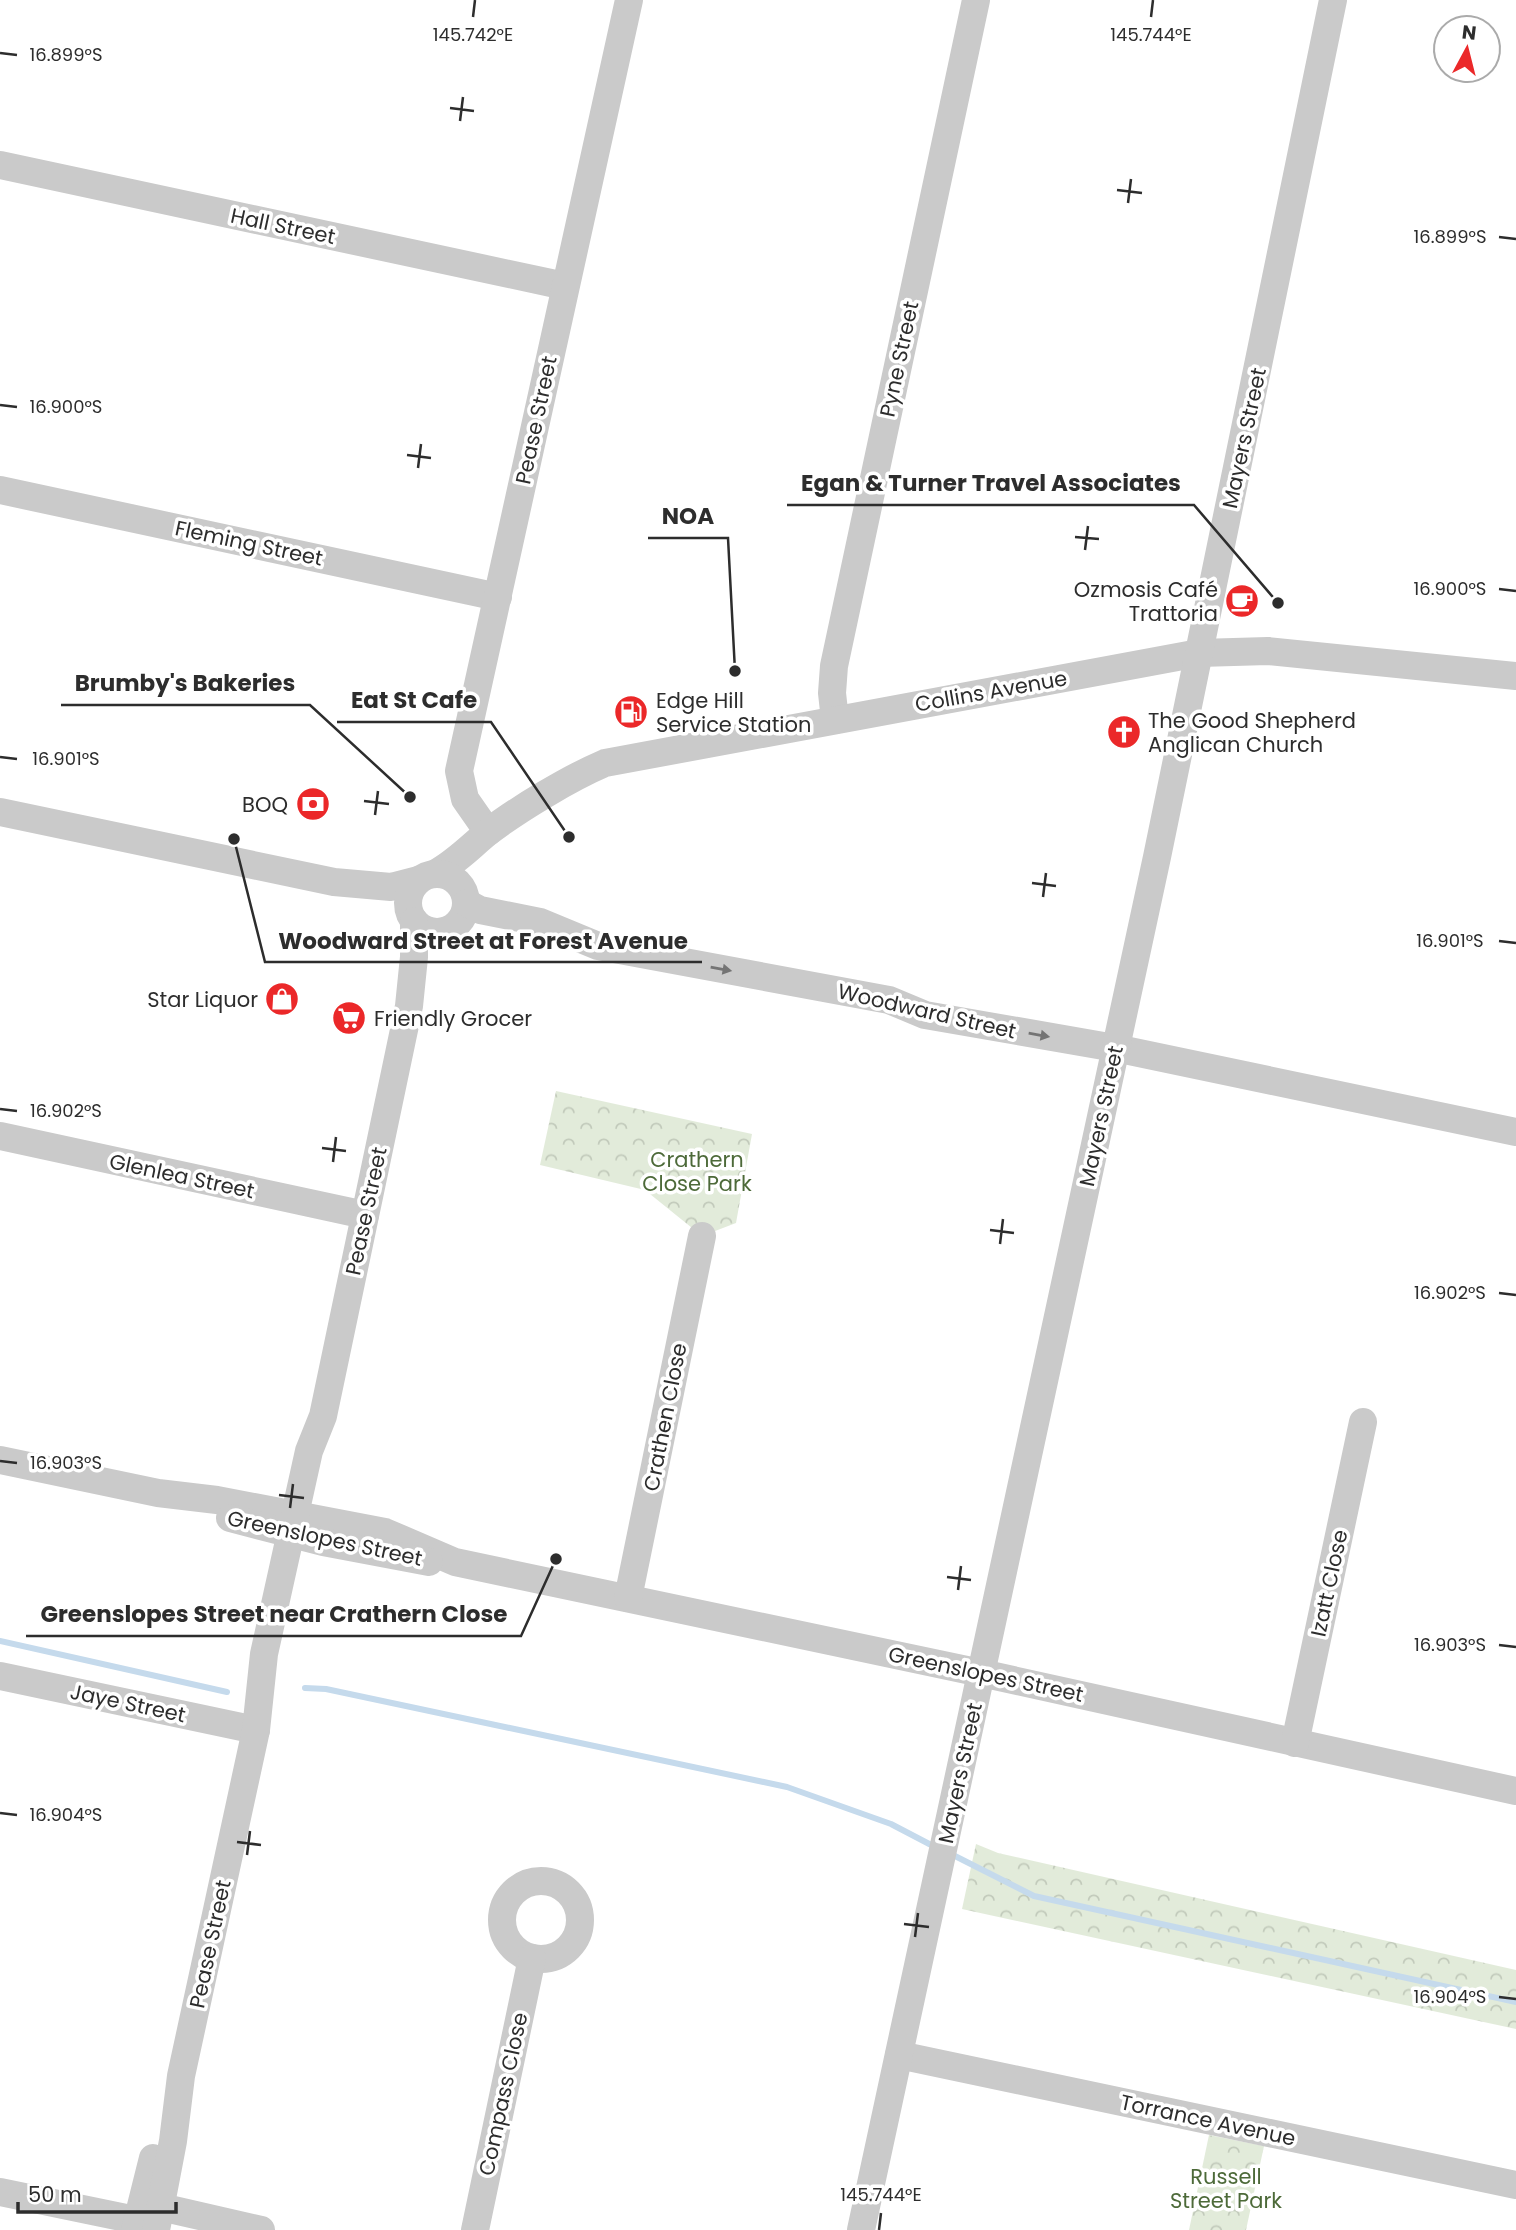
<svg xmlns="http://www.w3.org/2000/svg" width="1516" height="2230" viewBox="0 0 1516 2230" font-family="Poppins,sans-serif">
	<defs>
		<pattern id="park-crowns" width="20" height="18" patternUnits="userSpaceOnUse" patternTransform="scale(1.75)"><rect width="20" height="18" fill="#e2ebda"/><path d="M2 6a3 3 0 1 1 6 0M12 15a3 3 0 1 1 6 0" fill="none" stroke="#c2cabb"/></pattern>
	</defs>
	<rect width="100%" height="100%" fill="#fff"/>
	<g fill="url(#park-crowns)">
		<path d="M556,1091L752,1134L736,1223L702,1236L645,1190L540,1165Z"/>
		<path d="M976,1844L998,1853L1516,1970V2029L962,1909Z"/>
		<path d="M1209,2135L1264,2146L1246,2230H1189Z"/>
	</g>
	<g fill="none" stroke-linecap="round" stroke-linejoin="round">
		<g stroke="#c5daec" stroke-width="6">
			<path d="M0,1641L227,1692"/>
			<path d="M305,1688L326,1689L787,1787L891,1824L935,1847"/>
			<path d="M951,1854L1034,1896L1516,2002"/>
		</g>
		<g stroke="#cacaca" stroke-width="28">
			<path d="M0,165L565,286"/>
			<path d="M0,490L498,597"/>
			<path d="M835,720L832,693L834,666L976,0"/>
			<path d="M0,812L334,882L391,887L418,880"/>
			<path d="M488,832L465,799L459,771L629,0"/>
			<path d="M436,873C456,862 470,847 487,833C518,809 570,778 605,763L1199,653L1268,651L1516,676"/>
			<circle cx="437" cy="903" r="29"/>
			<path d="M467,903L480,910L540,922L598,946L889,1000L925,1015L1115,1048L1516,1132"/>
			<path d="M0,1136L365,1215"/>
			<path d="M0,1460L158,1493L217,1500L385,1532L455,1562L981,1673L1516,1791"/>
			<path d="M230,1518L323,1542L429,1562"/>
			<path d="M628,1598L702,1236"/>
			<path d="M0,1676L256,1730"/>
			<path d="M1295,1743L1363,1422"/>
			<circle cx="541" cy="1920" r="39"/>
			<path d="M899,2055L1516,2185"/>
			<path d="M0,2192L155,2224"/>
			<path d="M143,2203L261,2230"/>
			<path d="M135,2230L153,2158"/>
			<path d="M156,2230L173,2141L181,2076L256,1730L264,1654L309,1451L323,1416L409,1006L414,957V921"/>
			<path d="M475,2230L532,1958"/>
			<path d="M861,2230L1157,857L1333,0"/>
		</g>
	</g>
	<defs><path id="oneway-solid" d="M-6-.8H1V-3.2L6.5 0L1 3.2V.8H-6Z" transform="scale(1.75)"/></defs>
	<g fill="#747474">
		<use href="#oneway-solid" transform="translate(721 969) rotate(10)"/>
		<use href="#oneway-solid" transform="translate(1039 1035) rotate(10)"/>
	</g>
	<path fill="none" stroke="#2d2d2d" stroke-width="2.5" d="M473,17L475,0M1151,17L1153,0M0,53L17,55M450,108L474,111M460,121L463,97M1117,190L1142,193M1128,203L1131,179M1499,237L1516,239M0,405L17,407M407,455L431,458M418,468L421,444M1075,537L1099,539M1085,550L1088,526M1499,589L1516,591M0,757L17,759M364,801L389,804M375,815L378,791M1032,883L1056,886M1043,897L1046,873M1499,941L1516,943M0,1109L17,1111M322,1148L346,1151M333,1162L336,1137M990,1230L1014,1233M1000,1244L1003,1219M1499,1293L1516,1295M0,1461L17,1463M279,1495L304,1498M290,1508L293,1484M947,1577L971,1580M958,1590L961,1566M1499,1645L1516,1647M0,1813L17,1815M237,1842L261,1845M247,1855L250,1831M904,1924L929,1927M915,1937L918,1913M1499,1997L1516,1999M879,2230L881,2213"/>
	<defs>
		<g id="cafe-disc" transform="scale(1.75)"><circle r="9.5" fill="#eb2829" stroke="#fff"/><path d="M-5.5-4.5H6V0H3Q3 3.5 0 3.5H-2.5Q-5.5 3.5-5.5 0ZM3-3.2v2h1.7v-2ZM-6 4.5H4V6H-6Z" fill="#fff"/></g>
		<g id="fuel-disc" transform="scale(1.75)"><circle r="9.5" fill="#eb2829" stroke="#fff"/><path d="M-5.5-6h7V0h2V4h1.3V-2.5L3-4.5l.8-.8L6-3V5H2.5V1h-1V6h-7ZM-4.2-4.7v3.2H.2V-4.7Z" fill="#fff"/></g>
		<g id="church-disc" transform="scale(1.75)"><circle r="9.5" fill="#eb2829" stroke="#fff"/><path d="M-1.2-6h2.4v3.5h3.3v2.4h-3.3V6h-2.4V-.1h-3.3v-2.4h3.3Z" fill="#fff"/></g>
		<g id="bank-disc" transform="scale(1.75)"><circle r="9.5" fill="#eb2829" stroke="#fff"/><path d="M-6-4H6V4H-6ZM0-2.3a2.3 2.3 0 1 0 0 4.6a2.3 2.3 0 1 0 0-4.6Z" fill="#fff"/></g>
		<g id="shop-disc" transform="scale(1.75)"><circle r="9.5" fill="#eb2829" stroke="#fff"/><path d="M-5-2.5h2.3a2.7 3.5 0 0 1 5.4 0H5L5.5 6h-11ZM-1.5-2.5h3a1.5 2.3 0 0 0-3 0Z" fill="#fff"/></g>
		<g id="supermarket-disc" transform="scale(1.75)"><circle r="9.5" fill="#eb2829" stroke="#fff"/><path d="M-6-5.5h2.5l.6 2H6L4.5 2H-2.5L-4.4-4H-6ZM-1.5 3.2a1.3 1.3 0 1 0 .1 0ZM3 3.2a1.3 1.3 0 1 0 .1 0Z" fill="#fff"/></g>
	</defs>
	<g fill-rule="evenodd">
		<use href="#cafe-disc" x="1242" y="601"/>
		<use href="#fuel-disc" x="631" y="712"/>
		<use href="#church-disc" x="1124" y="732"/>
		<use href="#bank-disc" x="313" y="804"/>
		<use href="#shop-disc" x="282" y="999"/>
		<use href="#supermarket-disc" x="349" y="1018"/>
	</g>
	<g text-anchor="middle" dominant-baseline="central" stroke-width="7" stroke-linejoin="round" paint-order="stroke">
		<g font-size="21" fill="#2d2d2d" stroke="#fff">
			<text transform="translate(283 226) rotate(12)">Hall Street</text>
			<text transform="translate(899 359) rotate(-78)">Pyne Street</text>
			<text transform="translate(536 420) rotate(-78)">Pease Street</text>
			<text transform="translate(1244 438) rotate(-78)">Mayers Street</text>
			<text transform="translate(249 543) rotate(12)">Fleming Street</text>
			<text transform="translate(991 691) rotate(-10)">Collins Avenue</text>
			<text transform="translate(927 1011) rotate(13)">Woodward Street</text>
			<text transform="translate(1101 1116) rotate(-78)">Mayers Street</text>
			<text transform="translate(182 1176) rotate(12)">Glenlea Street</text>
			<text transform="translate(366 1211) rotate(-78)">Pease Street</text>
			<text transform="translate(665 1417) rotate(-79)">Crathen Close</text>
			<text transform="translate(325 1538) rotate(12)">Greenslopes Street</text>
			<text transform="translate(1329 1583) rotate(-78)">Izatt Close</text>
			<text transform="translate(986 1674) rotate(12)">Greenslopes Street</text>
			<text transform="translate(128 1703) rotate(12)">Jaye Street</text>
			<text transform="translate(960 1773) rotate(-78)">Mayers Street</text>
			<text transform="translate(210 1944) rotate(-78)">Pease Street</text>
			<text transform="translate(503 2094) rotate(-78)">Compass Close</text>
			<text transform="translate(1208 2120) rotate(12)">Torrance Avenue</text>
		</g>
		<g font-size="21" fill="#2d2d2d" stroke="#fff" text-anchor="end">
			<text x="1218" y="589">Ozmosis Café<tspan x="1218" dy="24">Trattoria</tspan></text>
			<text x="656" y="700" text-anchor="start">Edge Hill<tspan x="656" dy="24">Service Station</tspan></text>
			<text x="1148" y="720" text-anchor="start">The Good Shepherd<tspan x="1148" dy="24">Anglican Church</tspan></text>
			<text x="288" y="804">BOQ</text>
			<text x="258" y="999">Star Liquor</text>
			<text x="374" y="1018" text-anchor="start">Friendly Grocer</text>
		</g>
		<g font-size="21" fill="#4d6a39" stroke="#fff">
			<text x="697" y="1159">Crathern<tspan x="697" dy="24">Close Park</tspan></text>
			<text x="1226" y="2176">Russell<tspan x="1226" dy="24">Street Park</tspan></text>
		</g>
	</g>
	<g font-size="18" text-anchor="middle" fill="#2d2d2d" stroke="#fff" stroke-width="7" stroke-linejoin="round" paint-order="stroke">
		<text x="473" y="41">145.742°E</text>
		<text x="1151" y="41">145.744°E</text>
		<text x="66" y="61">16.899°S</text>
		<text x="1450" y="243">16.899°S</text>
		<text x="66" y="413">16.900°S</text>
		<text x="1450" y="595">16.900°S</text>
		<text x="66" y="765">16.901°S</text>
		<text x="1450" y="947">16.901°S</text>
		<text x="66" y="1117">16.902°S</text>
		<text x="1450" y="1299">16.902°S</text>
		<text x="66" y="1469">16.903°S</text>
		<text x="1450" y="1651">16.903°S</text>
		<text x="66" y="1821">16.904°S</text>
		<text x="1450" y="2003">16.904°S</text>
		<text x="881" y="2201">145.744°E</text>
	</g>
	<path fill="none" stroke="#2d2d2d" stroke-width="2.5" d="M1278 603L1194 505H787M735 671L728 538H648M410 797L310 705H61M569 837L491 722H337M234 839L265 962H702M556 1559L521 1636H26"/>
	<g fill="#2d2d2d" stroke="#fff" stroke-width="2.5">
		<circle cx="1278" cy="603" r="7"/>
		<circle cx="735" cy="671" r="7"/>
		<circle cx="410" cy="797" r="7"/>
		<circle cx="569" cy="837" r="7"/>
		<circle cx="234" cy="839" r="7"/>
		<circle cx="556" cy="1559" r="7"/>
	</g>
	<g font-size="23" text-anchor="middle" font-weight="bold" fill="#2d2d2d" stroke="#fff" stroke-width="7" stroke-linejoin="round" paint-order="stroke">
		<text x="991" y="491">Egan &amp; Turner Travel Associates</text>
		<text x="688" y="524">NOA</text>
		<text x="185" y="691">Brumby's Bakeries</text>
		<text x="414" y="708">Eat St Cafe</text>
		<text x="483" y="949">Woodward Street at Forest Avenue</text>
		<text x="274" y="1622">Greenslopes Street near Crathern Close</text>
	</g>
	<g transform="translate(1467 49) rotate(7)"><circle r="33" fill="#ffffff" stroke="#ababab" stroke-width="2"/>
	<path d="M0-5L12 26L0 18L-12 26Z" fill="#eb2829"/>
	<text y="-10" font-size="19" font-weight="bold" text-anchor="middle" fill="#2d2d2d">N</text>
	</g>
	<path d="M18 2202v10h158v-10" fill="none" stroke="#2d2d2d" stroke-width="3.5"/>
	<text x="28" y="2202" font-size="21" fill="#2d2d2d" stroke="#ffffff" stroke-width="5" paint-order="stroke">50 m</text>
</svg>
